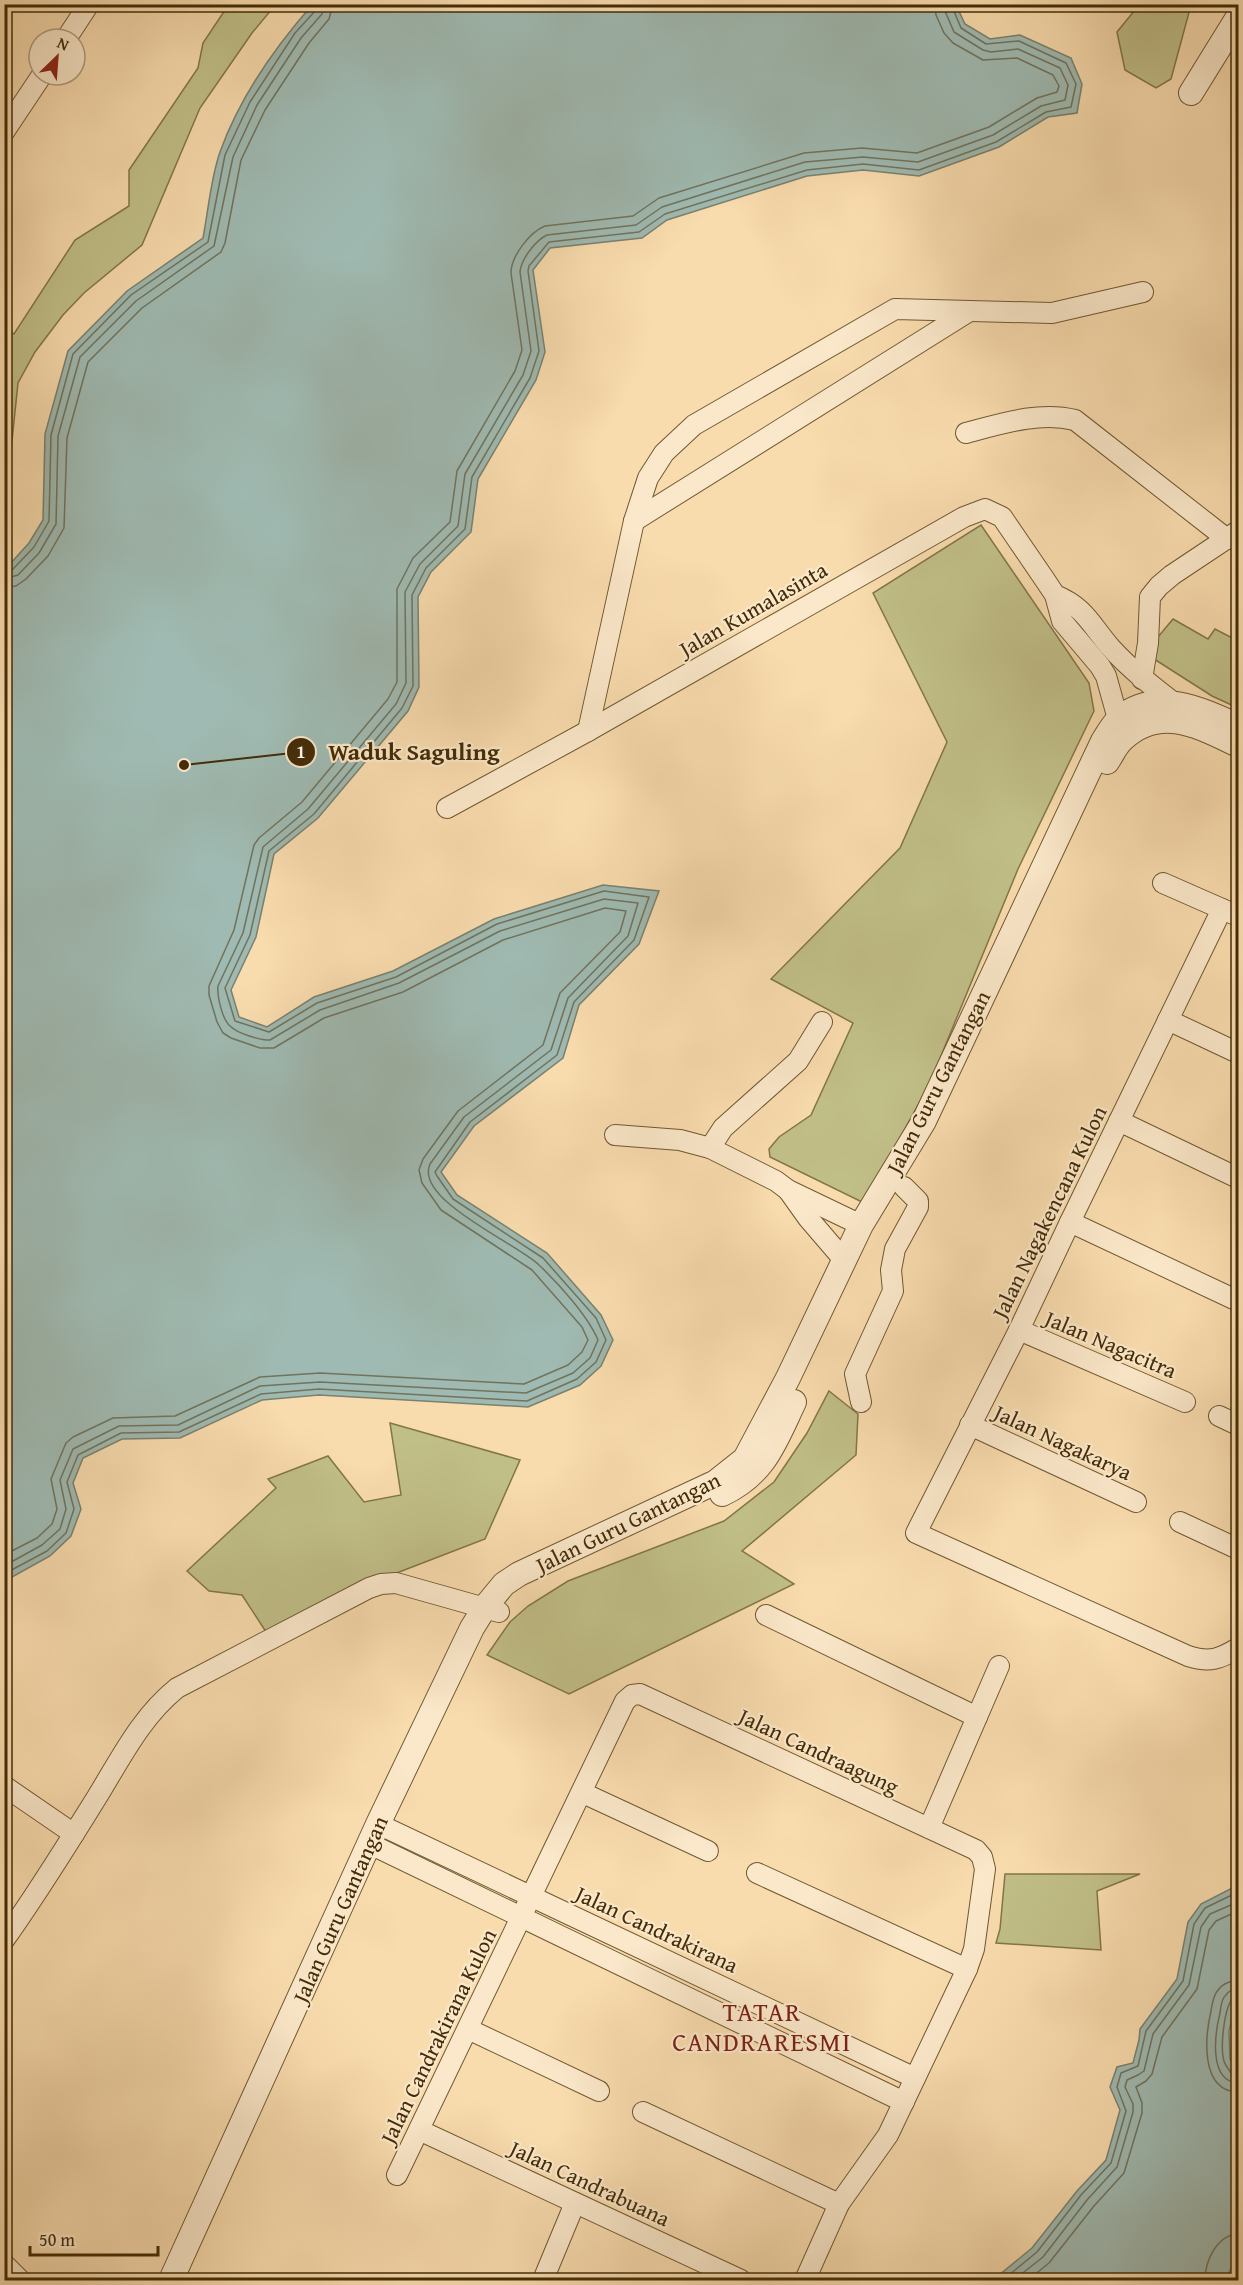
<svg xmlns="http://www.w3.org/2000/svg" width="1243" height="2285" viewBox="0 0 1243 2285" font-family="'Gentium Book Plus',serif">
	<rect width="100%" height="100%" fill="#f9dcae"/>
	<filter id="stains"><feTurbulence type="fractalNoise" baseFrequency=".00333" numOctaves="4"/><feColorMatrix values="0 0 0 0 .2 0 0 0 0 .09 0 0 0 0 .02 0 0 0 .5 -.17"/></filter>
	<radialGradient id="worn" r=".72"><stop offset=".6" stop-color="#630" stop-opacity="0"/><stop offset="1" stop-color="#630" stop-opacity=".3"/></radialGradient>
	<g fill="#c1bf88" stroke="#827648" stroke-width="1.5">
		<path d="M229,4L273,5L272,9L252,33L200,108L142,245L84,293L63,315L35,352L18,383L10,460L5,471V327L14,334L75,240L129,206V170L198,68L203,43Z"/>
		<path d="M1139,5H1191L1171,79L1156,88L1125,70L1117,32Z"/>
		<path d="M981,525L1089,683L1094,711L1018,869L929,1085L864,1203L770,1157L769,1149L779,1137L811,1115L853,1023L771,979L900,848L947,742L873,593Z"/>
		<path d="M1173,619L1208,639L1215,629L1238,641V708L1212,696L1154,659L1153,643Z"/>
		<path d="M829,1391L858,1414L856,1455L742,1551L794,1584L569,1694L487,1655L510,1622L528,1606L568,1581L724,1521L774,1482L807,1433Z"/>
		<path d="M390,1423L520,1460L485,1539L394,1574L270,1638L242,1595L209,1591L187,1571L276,1488L268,1479L328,1456L364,1502L401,1495Z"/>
		<path d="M1005,1874H1140L1097,1891L1101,1950L996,1943L1000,1929Z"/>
	</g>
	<g fill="#9fbab2" stroke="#7a816e" stroke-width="1.5">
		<path d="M313,4L956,5L965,24L990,39L1020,35L1071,58L1082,84L1077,113L1048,117L999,147L919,176L863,170L807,176L667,220L642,238L550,248L533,270L545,352L536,380L478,479L471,532L431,572L418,597L419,687L408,711L318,818L274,854L256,937L231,990L239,1017L267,1027L314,997L393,971L494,919L603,885L659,891L639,944L579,1005L563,1058L474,1126L441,1172L457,1195L547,1253L601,1315L613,1340L601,1366L580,1385L528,1407L319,1395L262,1400L180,1438L122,1439L83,1458L73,1483L81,1509L71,1536L50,1556L5,1581V567L10,564L29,543L43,520L45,434L68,351L127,291L203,238C208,212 211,177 220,152C239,99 275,47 313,4Z"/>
		<path d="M1234,1887L1238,1889V1994L1229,2031L1230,2059L1238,2074V2250L1226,2280H993L1032,2248L1077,2191L1106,2160L1120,2110L1110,2087L1117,2067L1133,2063L1139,2040L1140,2029L1177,1979L1188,1922L1201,1904Z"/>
	</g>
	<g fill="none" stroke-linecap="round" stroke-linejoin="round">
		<g stroke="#71735c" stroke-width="1.5">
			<path d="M4,572L13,569L34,547L49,521L51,435L73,354L131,295L208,242L225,155L250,102L295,33L316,10L317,4"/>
			<path d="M4,579L18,575L39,553L56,524L58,436L80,357L136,301L214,246L233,157L257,105L301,38L322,14L324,4"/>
			<path d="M4,588L16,586L26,579L48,556L64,528L67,438L88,362L142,308L221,252L225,243L241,160L265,110L309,43L329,19L333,4"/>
			<path d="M4,1555L37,1538L52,1524L57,1509L51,1479L66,1443L73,1437L113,1418L175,1416L260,1377L320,1373L524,1384L568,1365L582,1352L588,1340L582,1327L532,1270L441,1210L422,1183L419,1170L423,1159L458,1111L543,1045L560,993L620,932L626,911L605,908L503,940L403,992L324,1018L274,1048H260L231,1038L223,1033L217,1022L209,995V986L234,930L254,845L259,838L302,802L388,699L397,682V589L413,558L450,522L457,471L515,371L522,350L511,273C511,256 530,232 545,226L633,216L659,198L804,153L862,148L917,153L989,127L1037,98L1057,92L1059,86L1053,75L1017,58L983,60L953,43L944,33L936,15L935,4"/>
			<path d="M4,1566L42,1545L60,1529L66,1509L60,1480L73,1449L119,1426L178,1425L260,1386L320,1382L526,1393L573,1373L590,1358L598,1340C588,1316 558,1283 539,1265C518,1244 414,1200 430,1164L464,1117L551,1050L568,998L628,936L638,903L604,899L500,931L399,983L320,1010L270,1040C260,1040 238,1034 230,1026C222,1019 217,996 218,986L243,933L263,847L308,809L396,704L406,683L405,592L420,564L458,526L465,474L523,375L531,351L520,272C521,259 536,240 547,235L636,225L662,207L805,162L863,157L918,162L993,135L1041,106L1065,100L1068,85L1060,68L1018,49L991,52L983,50L954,32L945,11L944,4"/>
			<path d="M4,1574L47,1551L66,1533L74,1509L67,1482L78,1455L121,1433L179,1432L261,1394L319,1389L527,1401L577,1379L596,1362L606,1340L596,1318L543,1258L453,1199L437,1176L435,1172L470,1122L557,1055L574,1002L634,940L649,897L604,891L497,924L396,977L317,1003L269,1032L235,1021L225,988L250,935L269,851L314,814L402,708L413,686L412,595L426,568L465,529L472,477L530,378L539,351L528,271L529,266L549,242L639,232L665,214L807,170L863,164L919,170L996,142L1046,112L1071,107L1076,84L1066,63L1019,41L986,44L961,28L951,4"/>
			<path d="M1238,1980C1230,1981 1223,1983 1218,1990C1213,1996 1212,2004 1211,2011C1205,2037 1200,2091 1238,2092"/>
			<path d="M1238,1989C1233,1990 1229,1990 1226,1995C1221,1999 1221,2007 1220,2013C1215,2033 1208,2081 1238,2083"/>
			<path d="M1238,1997L1233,1998C1224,2008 1220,2047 1224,2061C1225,2065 1229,2070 1232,2074L1238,2076"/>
			<path d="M1003,2280L1037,2252L1081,2195L1111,2163L1126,2111L1117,2087L1121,2073L1138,2066L1146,2031L1183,1981L1194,1924L1205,1908L1234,1894H1238"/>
			<path d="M1014,2280L1043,2257L1087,2200L1117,2167L1133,2112V2104L1125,2087L1127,2080L1138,2075L1144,2071L1153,2034L1189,1985L1201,1927L1210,1914L1238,1902"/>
			<path d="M1028,2280L1049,2263L1094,2206L1124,2173L1142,2113V2103L1136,2087L1146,2081L1152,2074L1162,2037L1197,1989L1209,1930L1216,1921L1238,1911"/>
			<path d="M1205,2280C1205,2261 1217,2235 1238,2234"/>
		</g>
		<g stroke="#705831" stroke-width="22">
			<g id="minor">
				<path d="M66,39L89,4"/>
				<path d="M4,132L42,75"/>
				<path d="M966,433C1000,424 1039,411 1075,420L1227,539"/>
				<path d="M634,521L968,312"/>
				<path d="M1055,595C1086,608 1090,624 1111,648C1130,669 1152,686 1174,703L1177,708"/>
				<path d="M1142,679L1148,643L1150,597L1159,586L1172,575L1238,531"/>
				<path d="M588,731L634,521L648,478L664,453L694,425L895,309L1052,313L1143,292"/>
				<path d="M447,808L588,731L964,517L985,509L1002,517L1045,580L1055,595L1062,621L1100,666L1106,676L1118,719L1129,729"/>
				<path d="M1163,883L1238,916"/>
				<path d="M1222,909L1070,1222L1019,1330L916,1533L1188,1656C1210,1663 1220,1659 1238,1648"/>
				<path d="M1168,1020L1238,1053"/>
				<path d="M1119,1121L1238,1178"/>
				<path d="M615,1135L680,1140L710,1148L776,1181L788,1190L861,1225"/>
				<path d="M710,1148L723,1128L798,1061L822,1022"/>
				<path d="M788,1190L808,1218L844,1260"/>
				<path d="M1070,1222L1238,1301"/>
				<path d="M1019,1330L1185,1402"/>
				<path d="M861,1402L855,1374L893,1291L891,1270L895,1249L918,1207V1201L904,1187"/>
				<path d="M1219,1416L1238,1425"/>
				<path d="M970,1425L1136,1502"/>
				<path d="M1180,1522L1238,1549"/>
				<path d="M766,1615L977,1717"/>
				<path d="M4,1786L74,1834"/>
				<path d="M583,1793L708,1851"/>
				<path d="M378,1824L915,2078"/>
				<path d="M929,1828L999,1666"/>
				<path d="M370,1844L904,2102"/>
				<path d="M757,1873L967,1969"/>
				<path d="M4,1940C37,1894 67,1845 97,1797C121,1758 141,1717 177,1688L369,1588L381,1584L396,1583L499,1612"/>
				<path d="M468,2029L599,2091"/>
				<path d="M643,2112L839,2204"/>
				<path d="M419,2130L741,2280"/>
				<path d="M397,2175L625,1701L632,1695L640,1694L976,1850L982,1857L985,1869L974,1949L967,1969L888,2135L839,2204L805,2280"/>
				<path d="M4,2264L20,2280"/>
				<path d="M543,2280L575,2203"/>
			</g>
		</g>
		<g stroke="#705831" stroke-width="26">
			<g id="tertiary">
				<path d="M1191,93L1238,17"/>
				<path d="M1107,762C1112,755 1116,745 1123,739C1161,704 1200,727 1238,745"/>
				<path d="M722,1494C765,1474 775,1442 794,1402"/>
				<path d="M171,2280L378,1824L472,1628L485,1607L504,1584L519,1574L716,1482L745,1459L788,1378L861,1225L924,1121L1103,741C1108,734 1113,723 1120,718C1156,688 1201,709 1238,726"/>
			</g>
		</g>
		<use href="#minor" stroke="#fbe8ca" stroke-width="20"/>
		<use href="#tertiary" stroke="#fbe8ca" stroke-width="24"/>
	</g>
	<g text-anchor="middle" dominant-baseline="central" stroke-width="4.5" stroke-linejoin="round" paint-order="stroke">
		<g font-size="22" fill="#432c07" stroke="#fbe8ca">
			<text transform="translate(753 609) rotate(-30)">Jalan Kumalasinta</text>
			<text transform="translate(938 1082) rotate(-63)">Jalan Guru Gantangan</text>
			<text transform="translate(1049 1212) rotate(-64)">Jalan Nagakencana Kulon</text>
			<text transform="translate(1111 1344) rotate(23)">Jalan Nagacitra</text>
			<text transform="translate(1063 1442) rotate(25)">Jalan Nagakarya</text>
			<text transform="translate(628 1522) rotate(-26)">Jalan Guru Gantangan</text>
			<text transform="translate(819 1751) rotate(25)">Jalan Candraagung</text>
			<text transform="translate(340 1909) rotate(-66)">Jalan Guru Gantangan</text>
			<text transform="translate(657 1929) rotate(25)">Jalan Candrakirana</text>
			<text transform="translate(438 2036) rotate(-64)">Jalan Candrakirana Kulon</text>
			<text transform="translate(590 2183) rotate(25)">Jalan Candrabuana</text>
		</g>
		<g font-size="26" letter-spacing="1.5" fill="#7a1f14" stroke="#fbe8ca">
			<text x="762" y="2011">TATAR<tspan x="762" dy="30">CANDRARESMI</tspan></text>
		</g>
	</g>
	<path fill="none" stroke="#432c07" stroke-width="2" d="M184 765L301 752"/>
	<g fill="#432c07" stroke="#fbe8ca" stroke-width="2">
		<circle cx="184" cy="765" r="6"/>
		<circle cx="301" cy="752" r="15"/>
	</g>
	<g font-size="18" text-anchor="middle" font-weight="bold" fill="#fff">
		<text x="301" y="758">1</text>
	</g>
	<g font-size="24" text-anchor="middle" font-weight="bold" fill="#432c07" stroke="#fbe8ca" stroke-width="4.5" stroke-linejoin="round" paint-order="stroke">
		<text x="414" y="760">Waduk Saguling</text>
	</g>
	<rect width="1243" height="2285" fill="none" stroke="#f9dcae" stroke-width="24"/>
	<rect x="6" y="6" width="1231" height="2273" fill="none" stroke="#432c07" stroke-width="3"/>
	<rect x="12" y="12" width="1219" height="2261" fill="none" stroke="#432c07" stroke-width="1.5"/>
	<g transform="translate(57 57) rotate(25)"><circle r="28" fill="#fbe8ca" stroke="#b19d7c" stroke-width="1.5"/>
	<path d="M0-4.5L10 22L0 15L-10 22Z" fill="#8f2418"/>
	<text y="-9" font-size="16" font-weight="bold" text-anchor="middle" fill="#432c07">N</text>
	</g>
	<path d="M30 2246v9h128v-9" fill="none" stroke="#432c07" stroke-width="3"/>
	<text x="39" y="2246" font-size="18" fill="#432c07" stroke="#fbe8ca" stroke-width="4.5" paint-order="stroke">50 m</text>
	<rect width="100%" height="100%" filter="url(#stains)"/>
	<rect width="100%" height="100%" fill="url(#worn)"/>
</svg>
